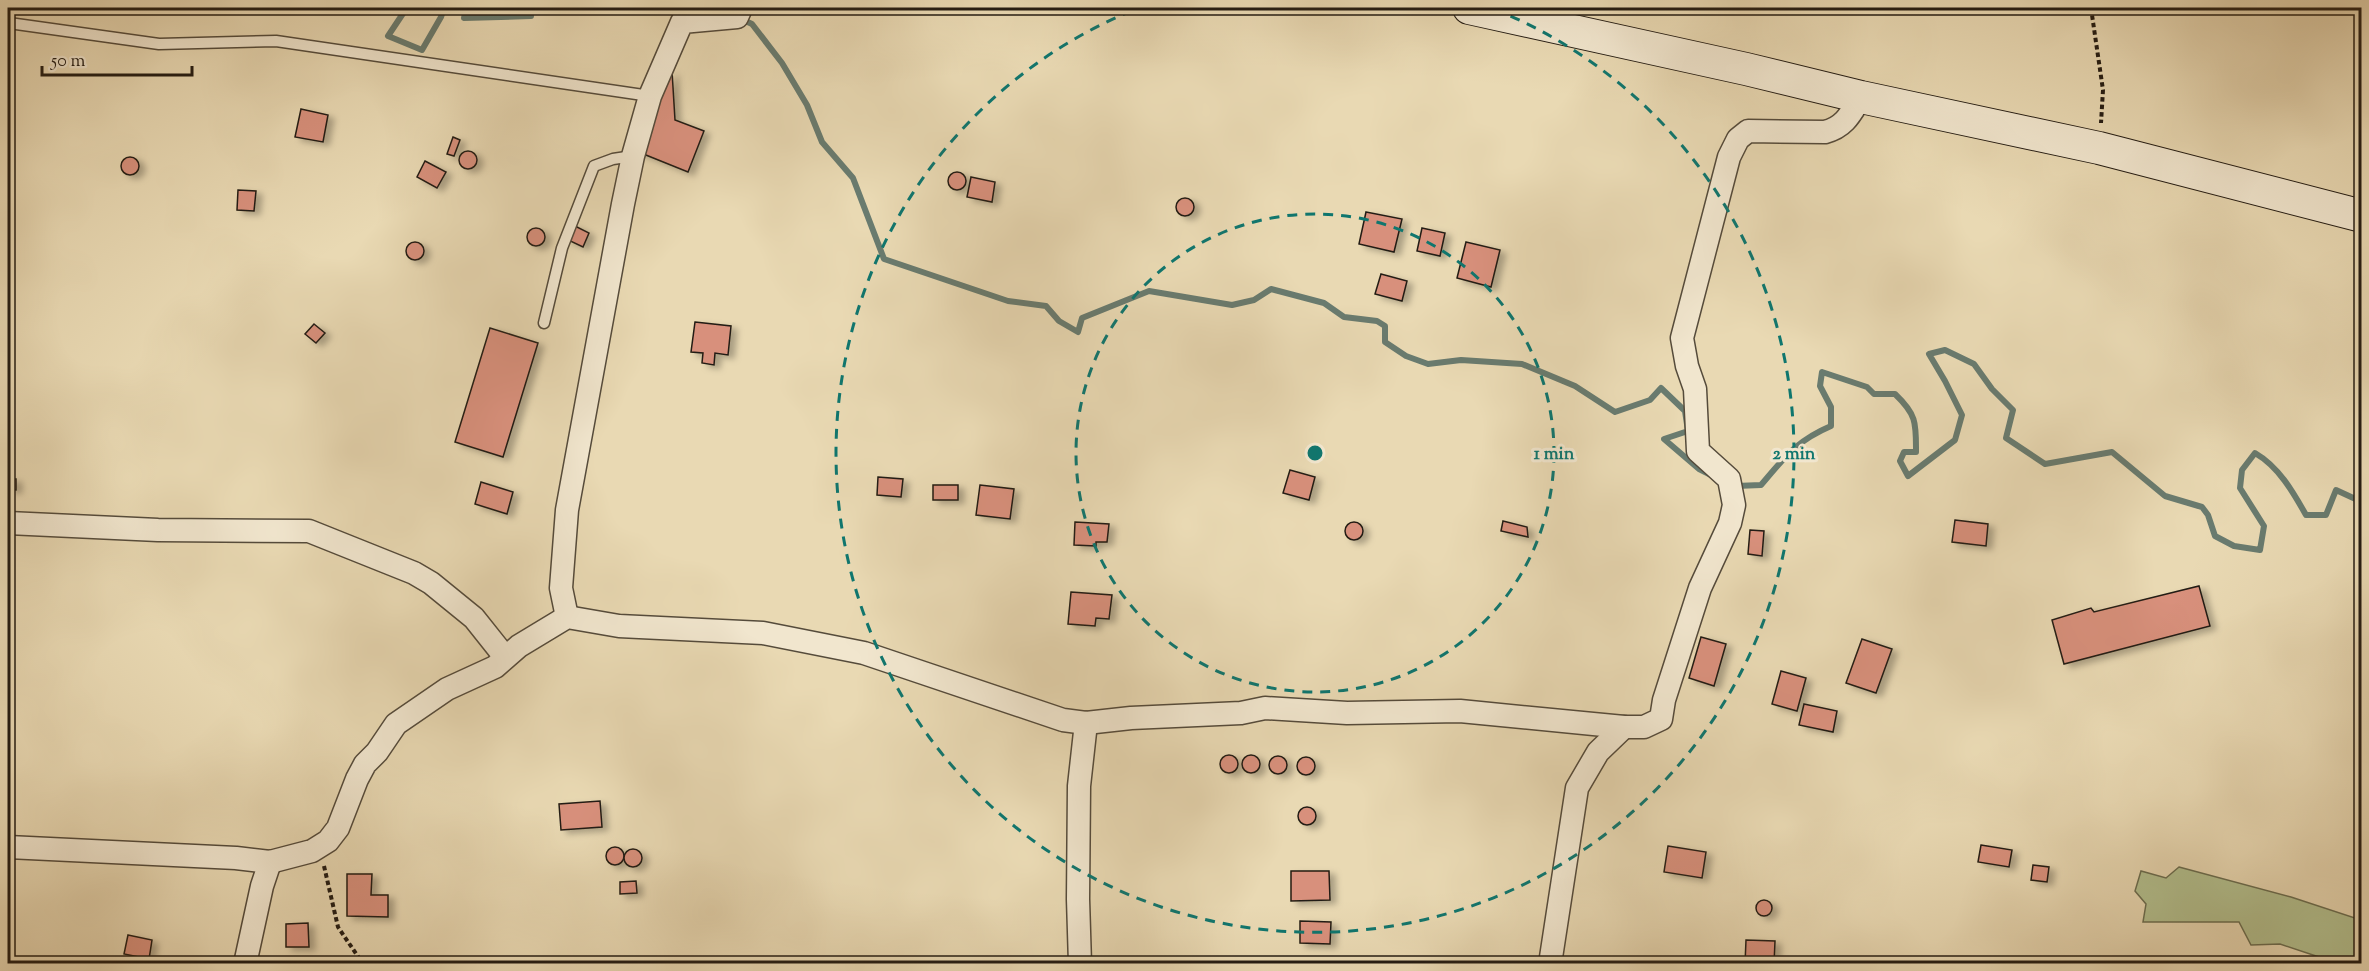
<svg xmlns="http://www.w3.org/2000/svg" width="2369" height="971" viewBox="0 0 2369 971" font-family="'Sorts Mill Goudy',serif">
	<defs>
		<filter id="shadow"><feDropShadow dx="6" dy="3.5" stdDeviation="3" flood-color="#0004"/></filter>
	</defs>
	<rect width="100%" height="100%" fill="#e9d9b3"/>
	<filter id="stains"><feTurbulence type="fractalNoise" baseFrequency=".00333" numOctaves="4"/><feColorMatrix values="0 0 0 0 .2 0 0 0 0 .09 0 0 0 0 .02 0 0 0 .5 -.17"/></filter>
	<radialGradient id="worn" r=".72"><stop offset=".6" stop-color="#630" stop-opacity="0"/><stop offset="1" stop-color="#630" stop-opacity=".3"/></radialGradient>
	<path fill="#b3c08f" stroke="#6c6e51" stroke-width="1.5" d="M2179,867L2291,897L2361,920V963H2323L2325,959L2280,944L2251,945L2239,922H2143L2146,904L2135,891L2141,871L2166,878Z"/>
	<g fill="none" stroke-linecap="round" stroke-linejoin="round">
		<g stroke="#697b6f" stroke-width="6">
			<path d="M402,8L406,9L388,36L422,50L441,17L444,8"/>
			<path d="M466,8L464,18L531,16L527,8"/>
			<path d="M741,19L752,24L782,63L807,105L822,142L853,178L884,259L1008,301L1046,306L1059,321L1078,332L1082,318L1149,291L1232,305L1254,300L1271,289L1324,303L1344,317L1377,321L1385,326V342L1406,356L1428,364L1461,360L1522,364L1575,386L1615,412L1650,400L1661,388L1685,411L1688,431L1664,439L1699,469L1711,475"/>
			<path d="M1736,486L1761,485C1785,457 1796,441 1831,426V407L1820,386L1822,372L1867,387L1874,394H1895C1917,415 1916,423 1916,452H1904L1900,461L1908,476L1955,440L1962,415L1945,381L1929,354L1945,350L1974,364L1992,389L2013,410L2006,438L2045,464L2112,452L2165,496L2202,507L2208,515L2215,536L2234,546L2260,550L2264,526L2240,488L2242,470L2255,453C2279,467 2293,492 2306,515H2326L2336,490L2362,502"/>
		</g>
	</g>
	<g fill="#d8907b" stroke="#241c13" stroke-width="1.5" filter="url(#shadow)">
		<path d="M672,71L675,120L704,131L688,172L636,151Z"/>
		<path d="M301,109L328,115L323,142L295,137Z"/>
		<path d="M453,137L460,140L454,156L447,154Z"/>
		<circle cx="468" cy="160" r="9"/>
		<circle cx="130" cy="166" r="9"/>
		<path d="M425,161L446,172L437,188L417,177Z"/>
		<circle cx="957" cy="181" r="9"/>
		<path d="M971,177L995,182L992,202L967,197Z"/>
		<path d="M238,190L256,191L254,211L237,210Z"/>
		<circle cx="1185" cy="207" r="9"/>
		<path d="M1366,212L1402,219L1394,252L1359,244Z"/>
		<path d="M573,225L589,233L583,247L566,239Z"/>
		<path d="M1422,228L1445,233L1440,256L1417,251Z"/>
		<circle cx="536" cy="237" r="9"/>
		<path d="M1466,242L1500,250L1491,287L1457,278Z"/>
		<circle cx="415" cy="251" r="9"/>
		<path d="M1381,274L1407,281L1402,301L1375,294Z"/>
		<path d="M695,322L731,326L728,355L715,353L714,365L702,363L703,353L691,352Z"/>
		<path d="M314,324L325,333L316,343L305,334Z"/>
		<path d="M490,328L538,343L503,457L455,442Z"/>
		<path d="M1290,470L1315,477L1309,500L1283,493Z"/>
		<path d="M878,477L903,479L901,497L877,495Z"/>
		<path d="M8,479H16V490L8,489Z"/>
		<path d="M481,482L513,492L507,514L475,504Z"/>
		<rect x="933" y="485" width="25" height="15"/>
		<path d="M980,485L1014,489L1010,519L976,515Z"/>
		<path d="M1955,520L1988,524L1986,546L1952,542Z"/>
		<path d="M1503,521L1527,527L1528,537L1501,531Z"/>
		<path d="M1075,522L1109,524L1107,542H1096V546L1074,545Z"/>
		<circle cx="1354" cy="531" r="9"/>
		<path d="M1750,530L1764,531L1762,556L1748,554Z"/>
		<path d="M2199,586L2210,626L2064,664L2052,620L2091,608L2094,612Z"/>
		<path d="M1071,592L1112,595L1109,619L1096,618L1095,626L1068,624Z"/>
		<path d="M1701,637L1726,644L1714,686L1689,678Z"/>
		<path d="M1862,639L1892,649L1876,693L1846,683Z"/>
		<path d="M1781,671L1806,678L1797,711L1772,704Z"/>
		<path d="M1804,704L1837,711L1833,732L1799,725Z"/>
		<circle cx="1229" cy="764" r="9"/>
		<circle cx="1251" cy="764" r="9"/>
		<circle cx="1278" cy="765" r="9"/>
		<circle cx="1306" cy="766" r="9"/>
		<path d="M600,801L602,827L561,830L559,804Z"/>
		<circle cx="1307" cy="816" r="9"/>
		<path d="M1981,845L2012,850L2009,867L1978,862Z"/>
		<path d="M1668,846L1706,852L1702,878L1664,872Z"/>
		<circle cx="615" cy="856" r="9"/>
		<circle cx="633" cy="858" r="9"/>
		<path d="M2033,865L2049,867L2047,882L2031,880Z"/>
		<path d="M1291,871H1329L1330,900L1291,901Z"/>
		<path d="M347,874H372L371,895H388V917L347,916Z"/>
		<path d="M636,881L637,893L620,894V882Z"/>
		<circle cx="1764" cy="908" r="8"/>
		<path d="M1300,921L1331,922L1330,944L1300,943Z"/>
		<path d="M308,923L309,947H286V924Z"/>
		<path d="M128,935L152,940L149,959L124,954Z"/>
		<path d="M1746,940L1775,941L1774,964H1745Z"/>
		<path d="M2111,958L2126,959V964H2111Z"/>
	</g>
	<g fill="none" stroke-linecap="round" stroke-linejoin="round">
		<g stroke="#554b3b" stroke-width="13">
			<g id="lane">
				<path d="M9,23L159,44L276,41L650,96"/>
				<path d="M544,323L562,248L594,166L613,159L633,156"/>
			</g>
		</g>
		<g stroke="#554b3b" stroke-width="25">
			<g id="street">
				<path d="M8,523L158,530L309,531L414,573L431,583L474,618L505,657"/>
				<path d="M567,617L561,588L567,510L623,204L633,156L650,96L682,22L737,17L741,8"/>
				<path d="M8,847L236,858L270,862L312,851L328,841L338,828L357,779L365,764L377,752L396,724L447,689L495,667L519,646L567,617L619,626L763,633L864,653L1063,720L1086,723L1131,718L1241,713L1265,708L1347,713L1460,711L1624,727H1644L1661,719L1664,700L1700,588L1730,523L1734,505L1729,479L1698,451L1695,389L1687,366L1682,338L1729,157L1738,139L1748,131L1825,132C1845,127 1851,113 1861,97"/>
				<path d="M245,964L262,886L270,862"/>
				<path d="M1080,964L1078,899L1079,786L1086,723"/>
				<path d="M1550,964L1577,788L1598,752L1624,727"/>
			</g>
		</g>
		<g stroke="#241c13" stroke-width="34">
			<path id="secondary" d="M1469,8L1746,69L1861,97L2099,148L2362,216"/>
		</g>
		<g stroke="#241c13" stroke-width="4" stroke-dasharray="4.5 3" stroke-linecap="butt">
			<path d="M2091,8L2103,90L2101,123"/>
			<path d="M324,866L338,927L363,964"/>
		</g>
		<use href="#lane" stroke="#f1e6ce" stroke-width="10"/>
		<use href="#street" stroke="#f1e6ce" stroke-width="22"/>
		<use href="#secondary" stroke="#f1e6ce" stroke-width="32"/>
	</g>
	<g fill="none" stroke="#0f766e" stroke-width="3" stroke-dasharray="10 8">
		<circle cx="1315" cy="453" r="239"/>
		<path d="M1494 9A479 479 0 1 1 1136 9"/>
	</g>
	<circle cx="1315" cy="453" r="9" fill="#0f766e" stroke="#f1e6ce" stroke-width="3"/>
	<g font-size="18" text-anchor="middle" font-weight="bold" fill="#0f766e" stroke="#f1e6ce" stroke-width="6" stroke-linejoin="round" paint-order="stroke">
		<text x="1554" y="459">1 min</text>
		<text x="1794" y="459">2 min</text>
	</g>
	<rect width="2369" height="971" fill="none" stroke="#e9d9b3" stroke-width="30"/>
	<rect x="9" y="9" width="2351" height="953" fill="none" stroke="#241c13" stroke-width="3"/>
	<rect x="15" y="15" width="2339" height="941" fill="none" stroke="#241c13" stroke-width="1.5"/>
	<path d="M42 66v9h150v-9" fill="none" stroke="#241c13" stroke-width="3"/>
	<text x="51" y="66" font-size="18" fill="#241c13" stroke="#f1e6ce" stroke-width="4.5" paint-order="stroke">50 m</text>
	<rect width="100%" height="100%" filter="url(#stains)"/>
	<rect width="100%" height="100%" fill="url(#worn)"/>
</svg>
